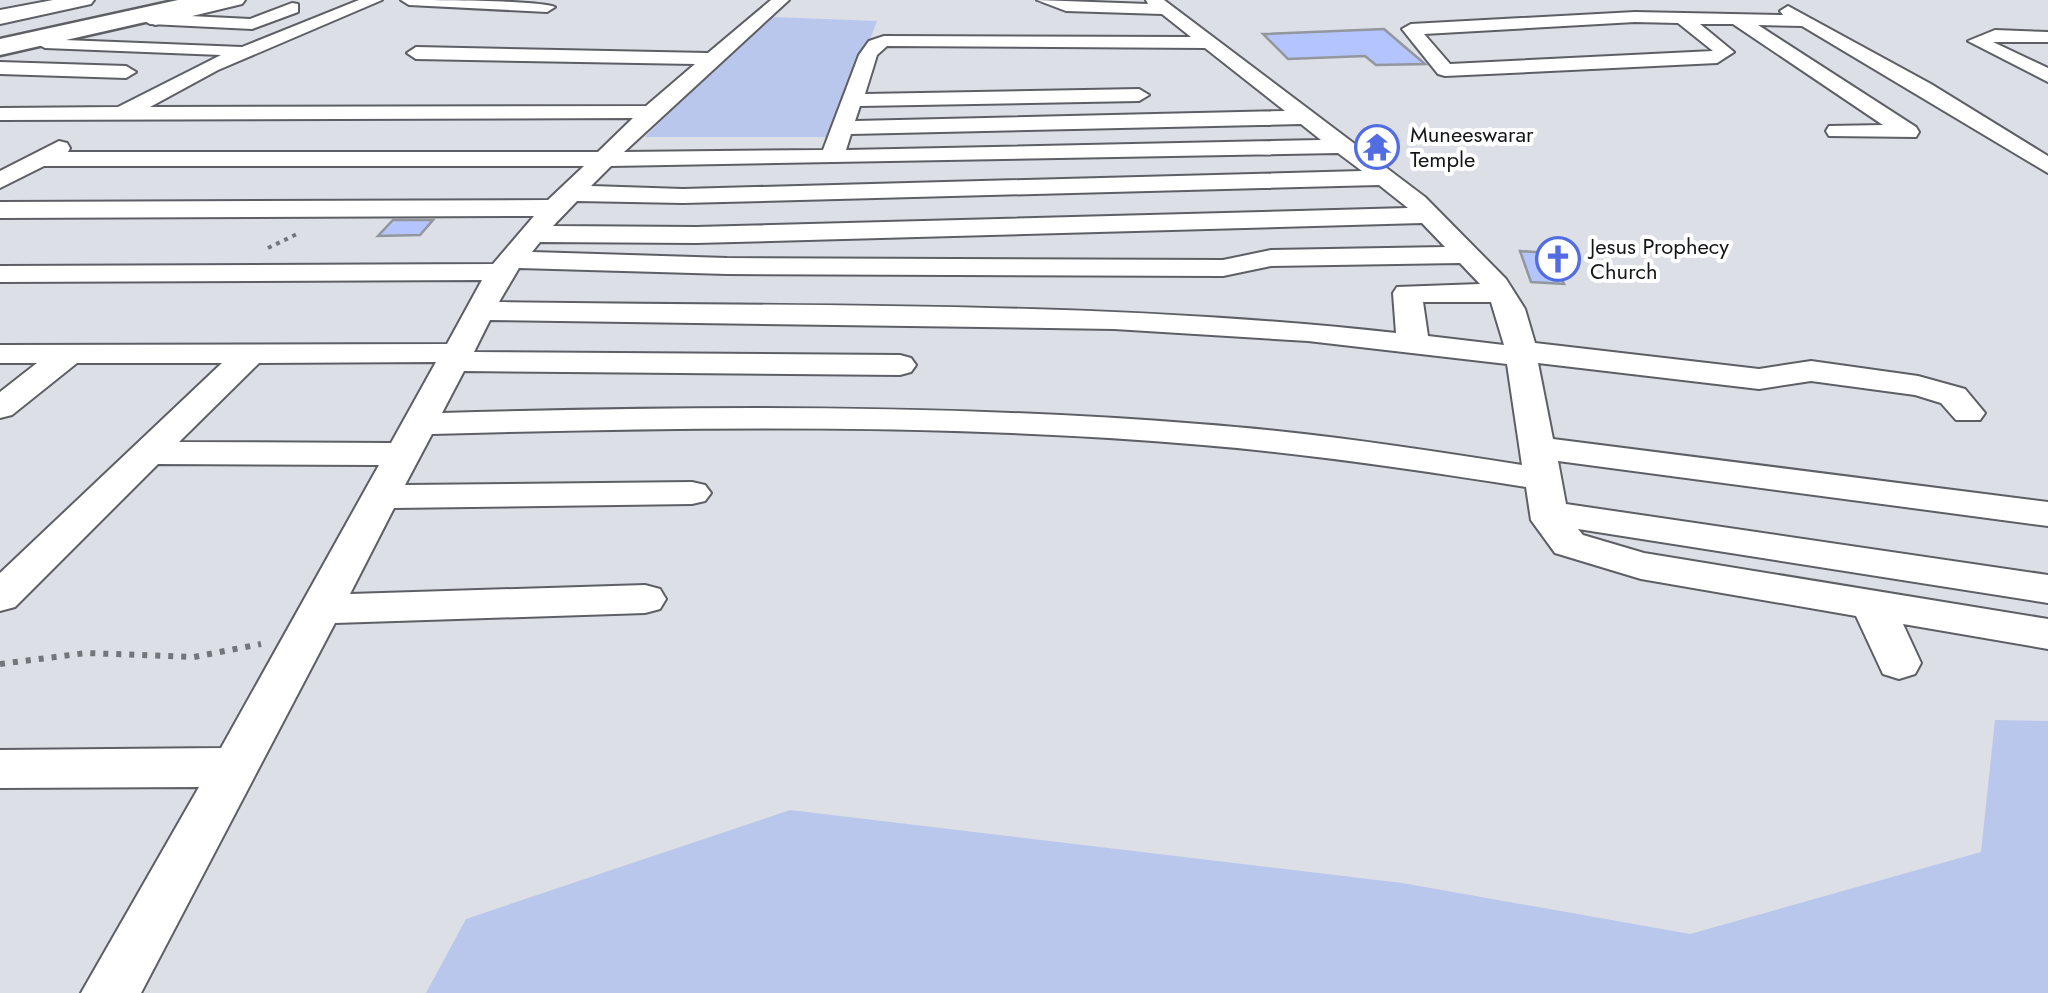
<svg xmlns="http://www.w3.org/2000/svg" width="2048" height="993" viewBox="0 0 2048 993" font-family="Jost,sans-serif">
	<rect width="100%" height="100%" fill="#dcdfe6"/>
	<g fill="#bac7ed">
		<path d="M773,17L877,21L833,137H645L703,78Z"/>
		<path d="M1995,720L2048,721V993H426L466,919L790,810L1402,883L1690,934L1981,852Z"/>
	</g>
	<g fill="#b3c5fc" stroke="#93969d" stroke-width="2.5">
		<path d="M1384,29L1425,64L1376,65L1365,56L1288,59L1263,34Z"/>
		<path d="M393,220H433L420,235L378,236Z"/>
		<path d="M1520,251L1550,253L1564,284L1531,282Z"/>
	</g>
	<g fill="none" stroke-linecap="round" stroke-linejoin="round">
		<g stroke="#5d5f65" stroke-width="4">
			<g id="minor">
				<path d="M359,0H382L218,70L150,107L646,106L695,64L416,59L407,53L416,47L708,53L771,0H789L624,152L823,150L859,55L869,41L884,36L1191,37L1162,14L1066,11L1037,0L1148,4L1146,0H1164L1425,197L1506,279L1525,309L1535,343L1759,369L1811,361L1918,376L1965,389L1985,413L1980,420H1956L1941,403L1915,395L1811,381L1759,389L1538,363L1553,439L2048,502V526L1558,461L1566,504L2048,575V603L1578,529L1583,535L1644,553L2048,619V649L1903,624L1921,663L1915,674L1899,679L1883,674L1856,616L1641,579L1555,553L1531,520L1526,487C1419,470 1311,454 1203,445C947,423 689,427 432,434L405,485L692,482L705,485L711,493L705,501L692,504L394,508L350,594L645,585L660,589L666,599L660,609L645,613L335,623L141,993H81L199,787L0,788V750L221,748L379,465L158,464L15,607L0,611V573L222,363H77L12,415L0,418V392L37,363H0V345L447,344L482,280L0,282V266L493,264L534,216L0,218V202L548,200L584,166H44L0,188V171L59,141L67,143L70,148L68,152H598L633,118L0,120V108L118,107L221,55L45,48L36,43L39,39L242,47ZM887,46L1205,48L1285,111L855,121L860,106L1139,101L1149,95L1139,89L865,94L877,55ZM1301,124L1321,140L846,150L851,134ZM1338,153L1362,171L683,189L591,186L611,166ZM1379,185L1408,208L696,227L553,226L577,201L683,203ZM1422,223L1445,247L1271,250L1223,260L727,258L532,252L540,242L696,243ZM1460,263L1480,284L1397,287L1393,293L1396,333C1099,300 798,307 499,302L519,268L727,274L1223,276L1271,266ZM1423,302H1491L1504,345L1428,336ZM490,320L1114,329L1308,341L1507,364L1522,465C1415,448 1308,432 1199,424C948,404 695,406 442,413L464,371L900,375L911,372L916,365L911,358L900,355L474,352ZM436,362L391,443L179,442L259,363Z"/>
				<path d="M401,0C430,0 537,0 555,7L547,12L409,5Z"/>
				<path d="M292,3L298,4V12L252,29L150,24L141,19L150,14L250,19Z"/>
				<path d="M1788,6L1931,84L2048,156V173L1802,26L1758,25L1916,127L1919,132L1916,137L1829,136L1826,131L1829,126L1883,125L1733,24H1700L1734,52L1717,63L1445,76L1438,74L1402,29L1411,24L1635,12L1783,15L1780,11ZM1635,22L1678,23L1713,51L1450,64L1424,34Z"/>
				<path d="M1995,30L2048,32V42H1993L2048,68V82L1968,41Z"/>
				<path d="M0,62L126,66L136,72L126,78L0,74Z"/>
			</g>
		</g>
		<g stroke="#5d5f65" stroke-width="4">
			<g id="major">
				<path d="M53,0H94L91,4L0,24V10Z"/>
				<path d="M207,0H245L242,4L155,25L144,18L147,13Z"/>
			</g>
		</g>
		<g stroke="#5d5f65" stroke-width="5">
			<path id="highway" d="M178,0H223L211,7L0,55V39Z"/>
		</g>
		<path stroke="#737579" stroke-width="4" stroke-dasharray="4 5" stroke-linecap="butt" d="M268,248L297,234"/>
		<path stroke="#737579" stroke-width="6" stroke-dasharray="5 8" stroke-linecap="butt" d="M0,664L86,653L194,657L261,644"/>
		<use href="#minor" fill="#fff" fill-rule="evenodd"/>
		<use href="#major" fill="#fff" fill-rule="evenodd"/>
		<use href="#highway" fill="#fff" fill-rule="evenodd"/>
	</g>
	<defs>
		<g id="temple-ring" transform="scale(2.25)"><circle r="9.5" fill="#fff" stroke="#526de2" stroke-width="1.5"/><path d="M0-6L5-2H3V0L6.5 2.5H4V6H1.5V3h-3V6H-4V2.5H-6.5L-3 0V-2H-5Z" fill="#526de2"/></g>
		<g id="church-ring" transform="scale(2.25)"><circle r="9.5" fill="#fff" stroke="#526de2" stroke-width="1.5"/><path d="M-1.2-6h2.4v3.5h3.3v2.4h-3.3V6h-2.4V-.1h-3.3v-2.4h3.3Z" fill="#526de2"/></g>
	</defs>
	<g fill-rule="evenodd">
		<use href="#temple-ring" x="1377" y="147"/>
		<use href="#church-ring" x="1558" y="259"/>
	</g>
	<g text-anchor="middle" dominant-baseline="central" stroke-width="8" stroke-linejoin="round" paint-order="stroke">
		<g font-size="22" fill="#151618" stroke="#fff" text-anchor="start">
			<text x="1410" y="134">Muneeswarar<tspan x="1410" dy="25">Temple</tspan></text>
			<text x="1590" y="246">Jesus Prophecy<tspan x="1590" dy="25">Church</tspan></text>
		</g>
	</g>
</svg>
